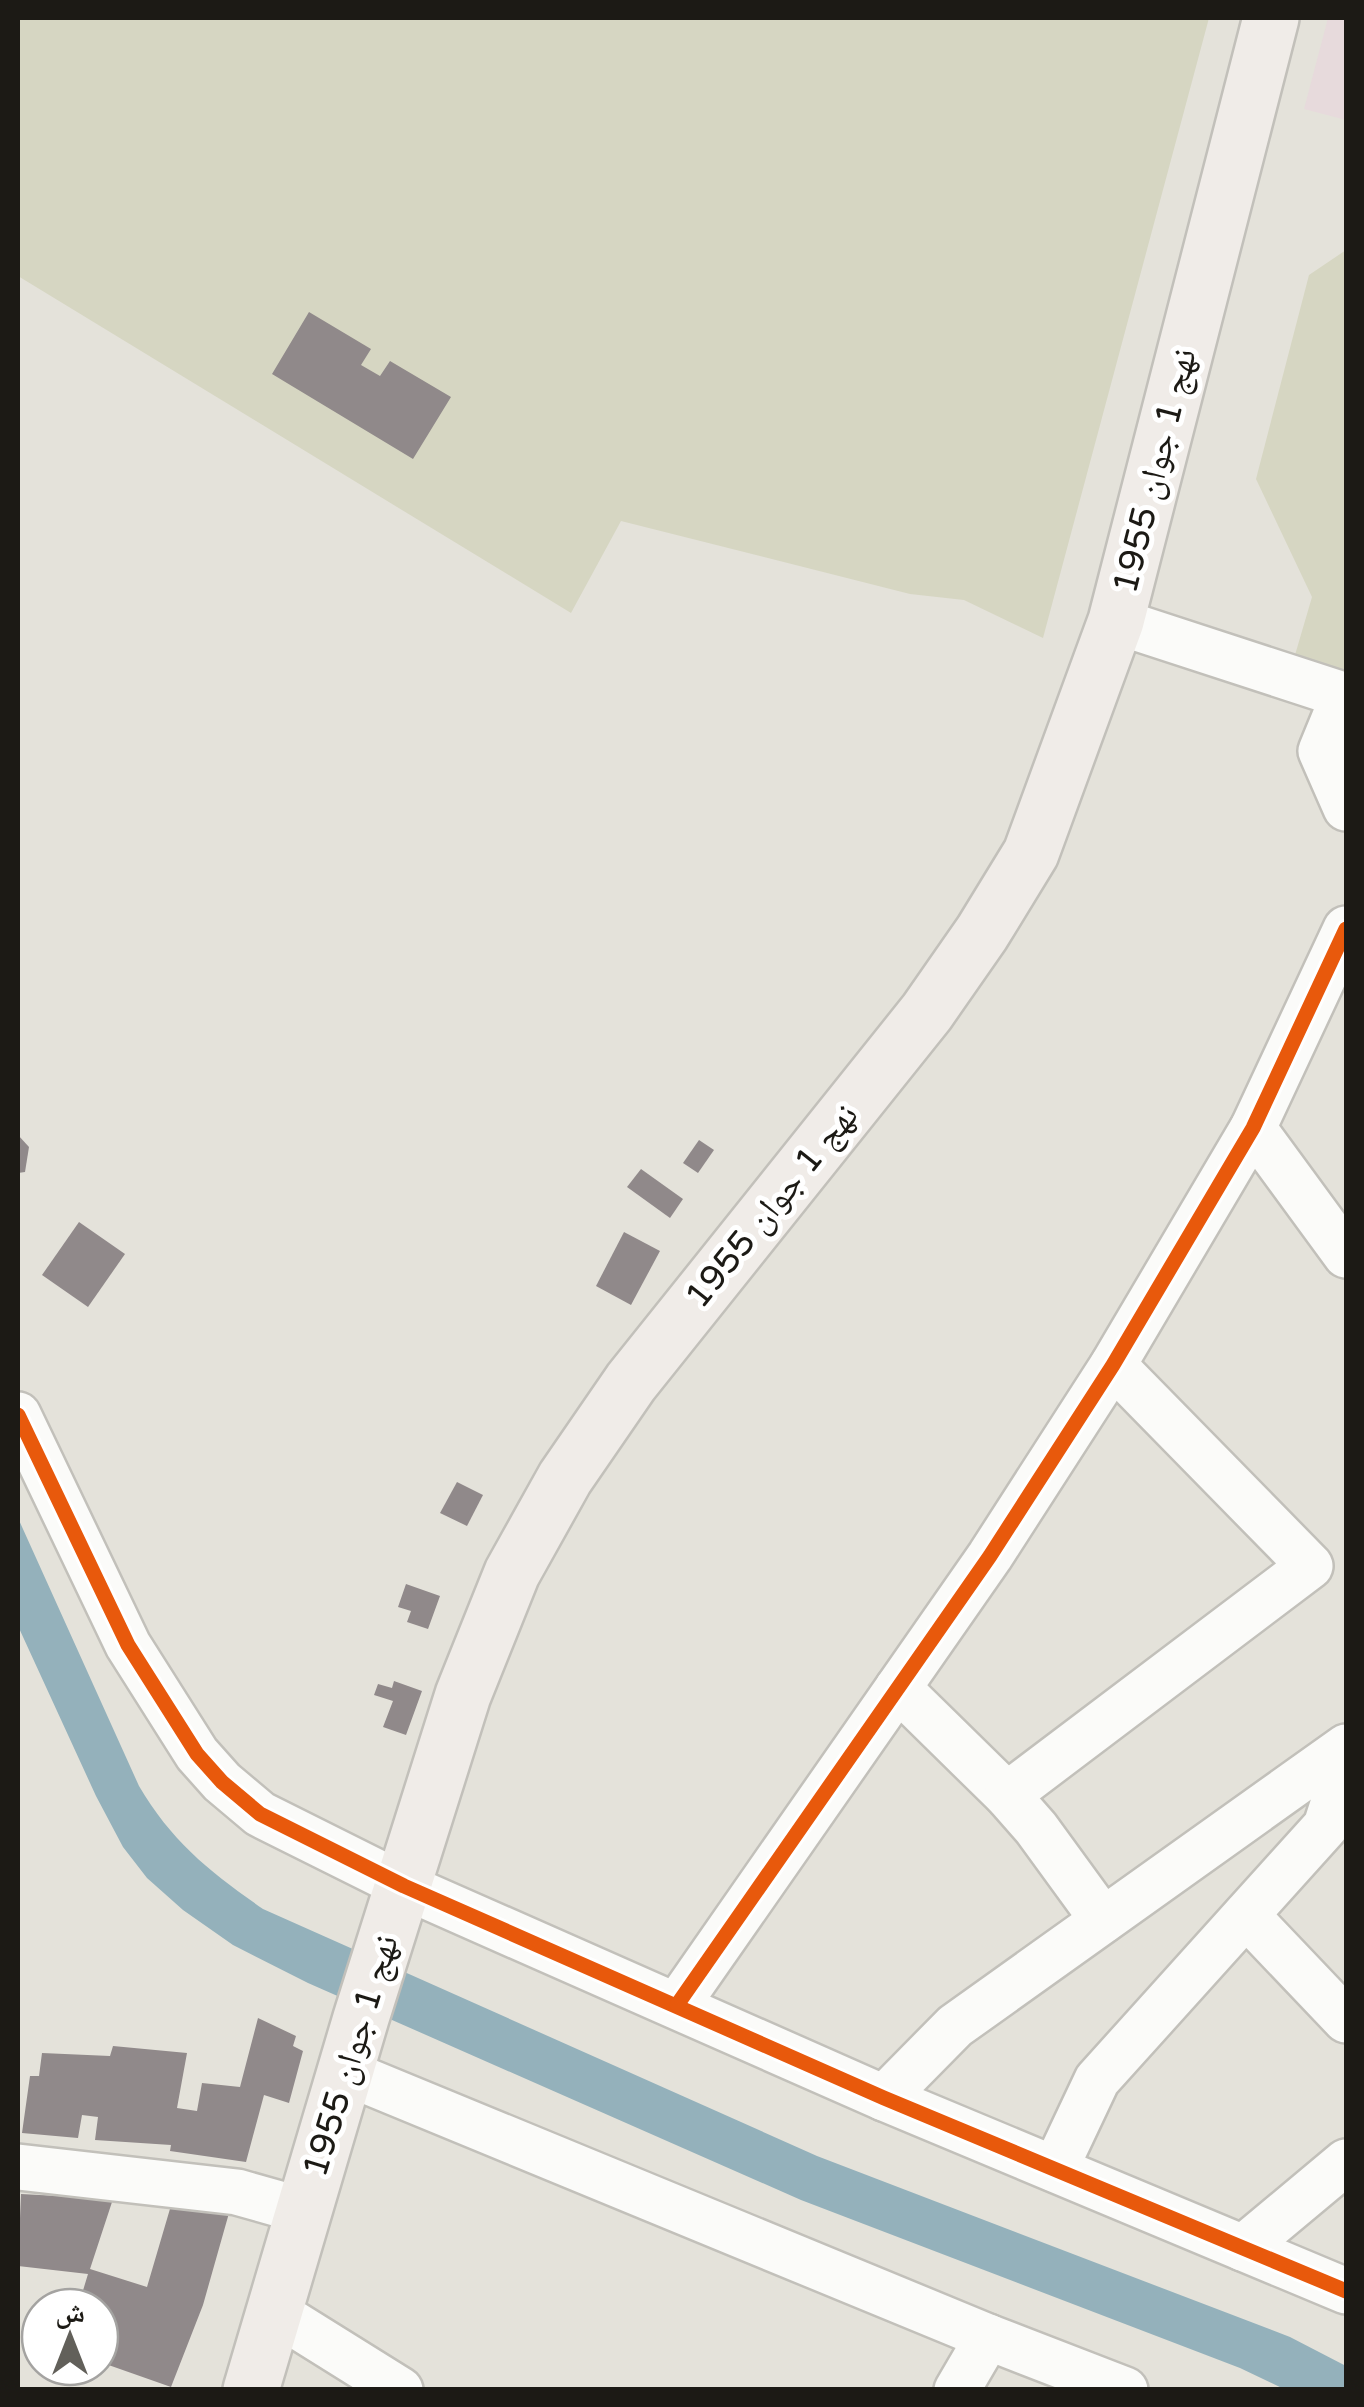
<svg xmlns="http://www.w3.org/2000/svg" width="1364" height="2407" viewBox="0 0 1364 2407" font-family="'Varela Round','Noto Naskh Arabic',sans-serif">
	<rect width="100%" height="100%" fill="#e4e2da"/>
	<path fill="#e7dadc" d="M1328,18H1346V120L1304,109Z"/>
	<g fill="#d6d6c2">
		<path d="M18,18H1209L1043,638L964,600L910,594L621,521L571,613L18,276Z"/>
		<path d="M1346,250V672L1295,655L1312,597L1256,479L1309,275Z"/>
	</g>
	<path fill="#94b1bb" d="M18,1518L139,1786C172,1842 210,1872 263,1909L817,2156L1290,2337L1346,2366V2389H1284L1240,2368L801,2200L308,1983L233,1945L183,1910L147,1878L123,1847L96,1796L18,1626Z"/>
	<g fill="#90898a">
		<path d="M309,312L371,349L361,365L380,376L390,361L451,397L413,459L272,374Z"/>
		<path d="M18,1135L29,1147L25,1172L18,1173Z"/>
		<path d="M699,1140L714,1150L698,1173L683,1163Z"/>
		<path d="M641,1169L683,1199L670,1218L627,1187Z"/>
		<path d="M79,1222L125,1254L88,1307L42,1275Z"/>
		<path d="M624,1232L660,1251L631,1305L596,1286Z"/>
		<path d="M457,1482L483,1495L467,1526L440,1513Z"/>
		<path d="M406,1584L440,1596L428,1629L407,1622L411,1611L398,1607Z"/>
		<path d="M394,1681L422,1691L406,1735L383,1727L393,1701L374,1695L378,1684L392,1688Z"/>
		<path d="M258,2018L296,2036L293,2046L303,2051L289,2103L264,2095L246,2162L170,2151L171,2145L95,2140L98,2117L82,2115L78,2138L22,2133L30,2076H39L42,2053L110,2056L113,2046L187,2053L177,2108L197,2111L202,2083L240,2087Z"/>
		<path d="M21,2194L113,2199L90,2269L147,2287L172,2202L231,2206L203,2305L171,2387L100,2362V2307H78L88,2274L18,2266Z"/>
	</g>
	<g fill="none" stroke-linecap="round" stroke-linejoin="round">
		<g stroke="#c2c0ba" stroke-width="50">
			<g id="minor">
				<path d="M1116,621L1346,696"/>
				<path d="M1344,695L1321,751L1346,808"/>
				<path d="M1253,1128L1346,1255"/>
				<path d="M18,1415L128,1645L197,1754L222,1782L260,1814L404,1886L884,2098L1346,2291"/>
				<path d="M898,1688L1007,1795L1036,1828L1103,1920"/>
				<path d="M1007,1795L1310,1566L1113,1365"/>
				<path d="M1246,1915L1346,2020"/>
				<path d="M677,2005L990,1556L1113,1365L1253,1128L1346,929"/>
				<path d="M345,2072L988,2337L1125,2390"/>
				<path d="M884,2098L955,2026L1346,1747"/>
				<path d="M18,2167L237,2192L304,2211"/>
				<path d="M1055,2169L1097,2080L1326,1826L1346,1764"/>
				<path d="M1243,2248L1346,2162"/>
				<path d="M275,2312L400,2390"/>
				<path d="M957,2390L988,2337"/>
			</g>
		</g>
		<g stroke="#c2c0ba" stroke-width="60">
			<path id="secondary" d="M251,2390L361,2018L463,1695L512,1573L565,1478L631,1382L927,1012L982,933L1031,853L1116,621L1271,18"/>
		</g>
		<use href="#minor" stroke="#fbfbf9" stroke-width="45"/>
		<use href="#secondary" stroke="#f0ece8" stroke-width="55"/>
		<g stroke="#fff" stroke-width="21">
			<g id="cycleway">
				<path d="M18,1415L128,1645L197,1754L222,1782L260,1814L404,1886L884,2098L1346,2291"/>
				<path d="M677,2005L990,1556L1113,1365L1253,1128L1346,929"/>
			</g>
		</g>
		<use href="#cycleway" stroke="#e8590c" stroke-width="15"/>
	</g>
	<g text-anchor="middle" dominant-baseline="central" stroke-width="10" stroke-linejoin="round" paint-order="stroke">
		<g font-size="35" fill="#1c1a15" stroke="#fff">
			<text transform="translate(1155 471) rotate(-76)">نهج 1 جوان 1955</text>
			<text transform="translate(772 1206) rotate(-51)">نهج 1 جوان 1955</text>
			<text transform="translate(351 2056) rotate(-73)">نهج 1 جوان 1955</text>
		</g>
	</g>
	<rect width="1364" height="2407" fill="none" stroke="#1c1a15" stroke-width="40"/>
	<g transform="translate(70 2337)"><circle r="48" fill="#ffffff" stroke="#a4a3a1" stroke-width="2.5"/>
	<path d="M0-8L18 38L0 25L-18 38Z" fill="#62605a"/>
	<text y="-15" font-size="28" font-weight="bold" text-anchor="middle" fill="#1c1a15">ش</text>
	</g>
</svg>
